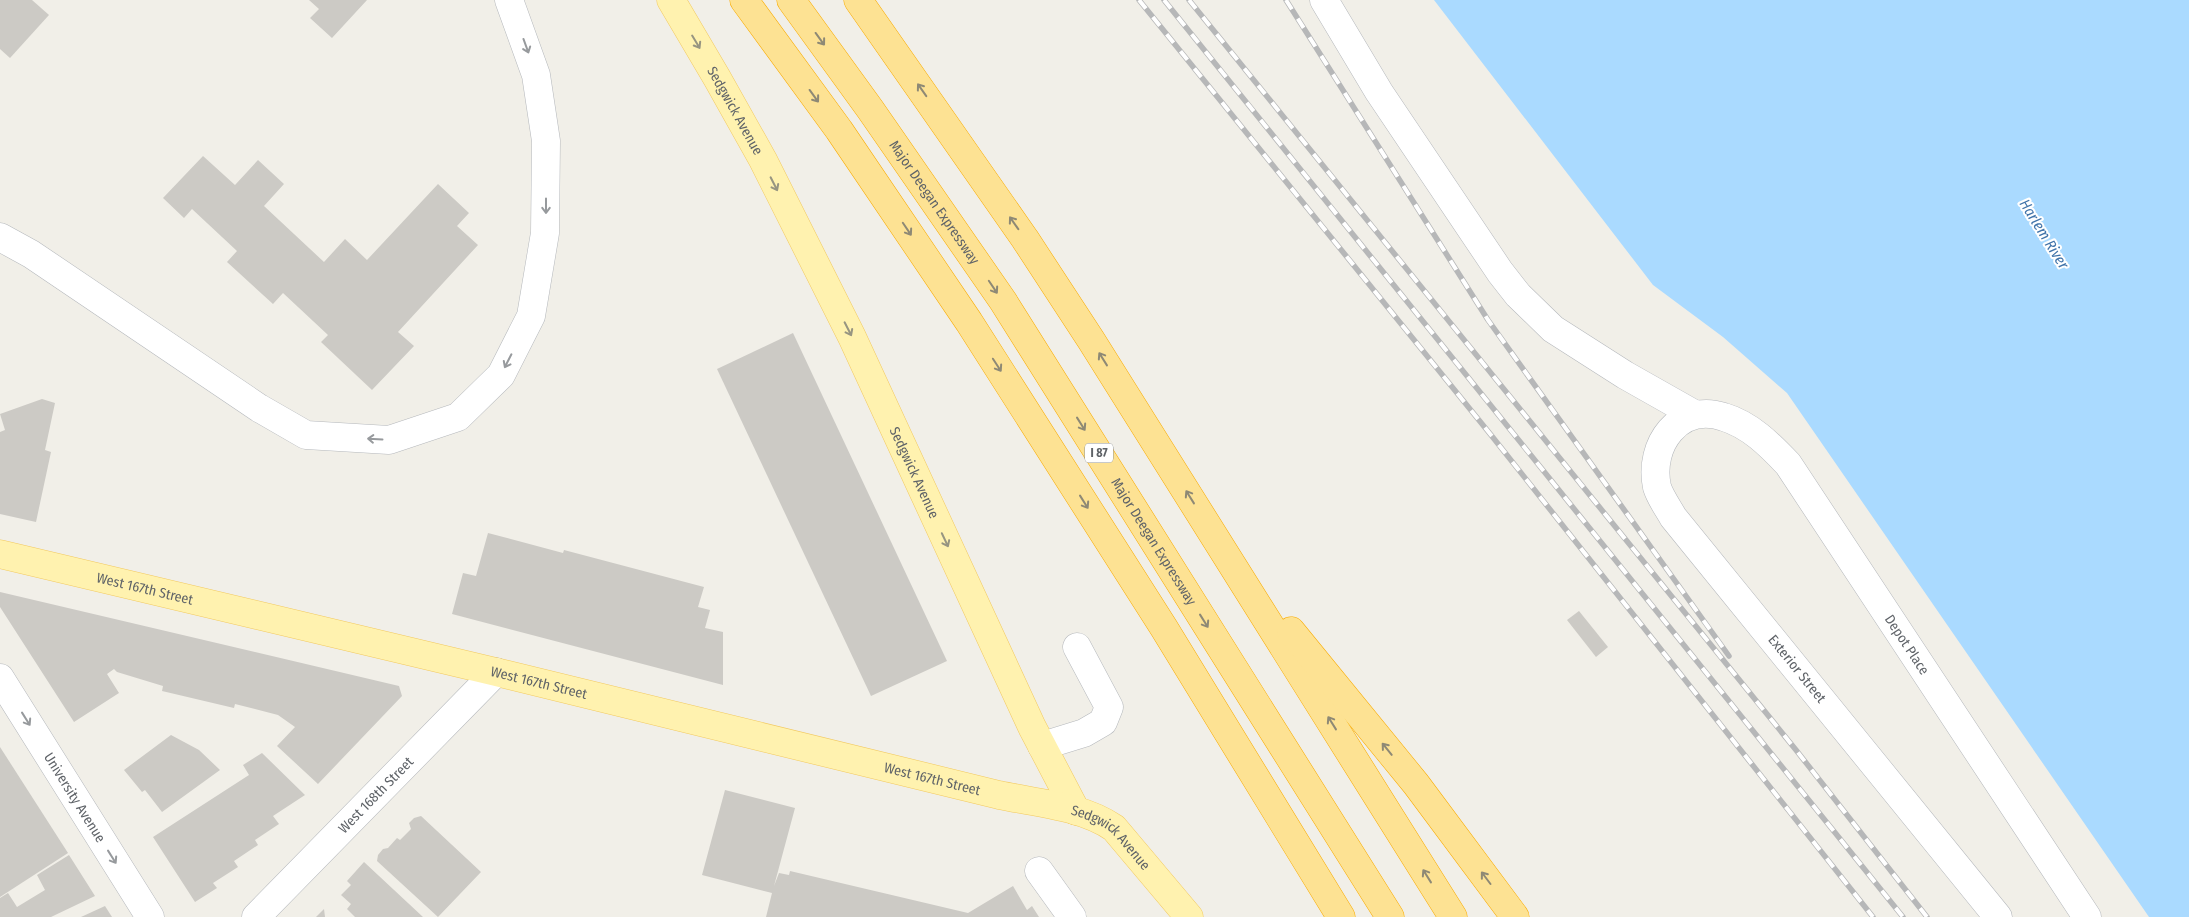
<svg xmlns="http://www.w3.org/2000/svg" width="2189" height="917" viewBox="0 0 2189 917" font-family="'Fira Sans Condensed',sans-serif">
	<rect width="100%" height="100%" fill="#f1efe8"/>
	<path fill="#aadaff" d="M1434,0H2189V917H2149L1787,393L1723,337L1653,285Z"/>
	<g fill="#cccac5">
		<path d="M0,0H32L49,15L10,58L0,49Z"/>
		<path d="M309,0H367L332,38L310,18L319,9Z"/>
		<path d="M203,156L235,185L258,160L284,184L264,206L324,262L345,239L367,260L438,184L469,213L457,226L478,245L398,332L414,346L372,390L321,342L328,335L283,293L273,304L227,262L237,251L192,209L184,218L163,198Z"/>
		<path d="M793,333L947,661L871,696L717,369Z"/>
		<path d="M42,399L55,403L45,450L51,452L36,522L0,514V432L5,430L0,414Z"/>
		<path d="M488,533L563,553L564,550L704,587L698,607L710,610L705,628L723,632V685L452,614L463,573L476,576Z"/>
		<path d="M0,592L399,686L402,696L318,784L277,746L295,727L278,715L235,704L234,708L162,691L163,686L117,672L114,669L107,674L119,693L74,722L0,607Z"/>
		<path d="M1579,611L1608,647L1596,657L1567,620Z"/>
		<path d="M171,735L199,750L220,770L162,812L145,790L142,792L124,770Z"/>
		<path d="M0,747L68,853L0,897Z"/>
		<path d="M262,753L305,795L273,816L279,824L255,840L258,845L234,861L238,867L213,883L217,888L195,902L153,837L249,775L243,765Z"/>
		<path d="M725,790L795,808L774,886L779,873L789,875L790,871L968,913L1013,886L1027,910L1032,906L1039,917H766L772,893L702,875Z"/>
		<path d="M421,816L481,872L438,917L377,861L378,855L383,849L388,848L397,838L400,840L411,829L409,823L414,818Z"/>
		<path d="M69,855L95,896L51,917H0V898L8,893L17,907L45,890L37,875Z"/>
		<path d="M364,862L423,917H355L347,909L351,904L341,895L351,885L347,881Z"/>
		<path d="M105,906L112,917H81Z"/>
		<path d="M324,909L325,917H316Z"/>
	</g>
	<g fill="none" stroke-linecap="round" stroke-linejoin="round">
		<g stroke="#b5b8bc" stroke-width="29">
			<g id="minor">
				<path d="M1324,0L1379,92L1500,272L1518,295L1553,329L1625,375L1694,414"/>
				<path d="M0,237L31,254L259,408L306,435L389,440L458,417L501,375L531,316L545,233L546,141L536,75L509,0"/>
				<path id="s1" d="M0,678L150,917"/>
				<path d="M1042,746L1084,733L1103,722L1109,707L1077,647"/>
				<path d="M1039,871L1072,917"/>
				<path id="s2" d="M256,917L496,672"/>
				<path id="s3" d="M1998,917L1673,517C1668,508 1660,497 1657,487C1648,445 1679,402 1724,417C1750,425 1769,444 1788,464L2087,917"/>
			</g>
		</g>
		<g stroke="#f2c960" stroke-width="29">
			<g id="major">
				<path id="s4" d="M671,0L717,78L763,160L852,337L1032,727L1076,811"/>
				<path id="s5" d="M0,554L496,672L999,795C1037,803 1082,806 1114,828L1189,917"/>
			</g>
		</g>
		<g stroke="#f9ab00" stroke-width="29">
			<g id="highway">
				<path d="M744,0L839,130L969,322L1164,628L1341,917"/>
				<path id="s6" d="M791,0L870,109L1003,301L1390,917"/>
				<path d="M858,0L1025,239L1091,340L1453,917"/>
				<path d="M1291,631L1416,784L1515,917"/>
			</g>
		</g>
		<use href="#minor" stroke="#fff" stroke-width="28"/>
		<use href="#major" stroke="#fff2af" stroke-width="28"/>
		<use href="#highway" stroke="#fde293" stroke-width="28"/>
		<g stroke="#b6b7b8" stroke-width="5.5">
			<g id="rail">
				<path d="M1139,0L1491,435L1873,917"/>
				<path d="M1164,0L1903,917"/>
				<path d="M1189,0L1796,750L1927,917"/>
				<path d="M1286,0L1488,320L1729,656"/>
			</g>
		</g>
		<use href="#rail" stroke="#fff" stroke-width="4" stroke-dasharray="11" stroke-linecap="butt"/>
	</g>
	<defs><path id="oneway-shaft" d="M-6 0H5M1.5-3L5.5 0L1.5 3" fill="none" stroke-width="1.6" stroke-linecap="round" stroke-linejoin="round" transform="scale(1.25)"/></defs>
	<g stroke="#8e8975">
		<use href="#oneway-shaft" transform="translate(820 39) rotate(54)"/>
		<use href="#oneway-shaft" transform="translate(922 90) rotate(-125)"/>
		<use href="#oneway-shaft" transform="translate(814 96) rotate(54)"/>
		<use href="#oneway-shaft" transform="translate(1014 223) rotate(-125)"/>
		<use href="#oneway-shaft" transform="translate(907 229) rotate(56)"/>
		<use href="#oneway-shaft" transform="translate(993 287) rotate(56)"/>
		<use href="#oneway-shaft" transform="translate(1103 359) rotate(-122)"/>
		<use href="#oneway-shaft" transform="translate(997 365) rotate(57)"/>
		<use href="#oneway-shaft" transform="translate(1081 424) rotate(58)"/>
		<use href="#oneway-shaft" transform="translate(1190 497) rotate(-122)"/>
		<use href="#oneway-shaft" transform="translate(1084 502) rotate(58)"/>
		<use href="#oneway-shaft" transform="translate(1204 621) rotate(58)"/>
		<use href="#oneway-shaft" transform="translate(1332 723) rotate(-122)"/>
		<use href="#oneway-shaft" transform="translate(1387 749) rotate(-129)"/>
		<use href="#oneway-shaft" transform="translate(1427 876) rotate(-122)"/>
		<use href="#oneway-shaft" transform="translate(1486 878) rotate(-127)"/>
	</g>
	<g stroke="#979581">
		<use href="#oneway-shaft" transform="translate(696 42) rotate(59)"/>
		<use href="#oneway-shaft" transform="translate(774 184) rotate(63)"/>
		<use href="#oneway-shaft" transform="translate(848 329) rotate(63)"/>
		<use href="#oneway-shaft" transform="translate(945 540) rotate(65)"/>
	</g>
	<g stroke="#979a9d">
		<use href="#oneway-shaft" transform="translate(526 46) rotate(70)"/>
		<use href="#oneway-shaft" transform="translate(546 206) rotate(90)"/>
		<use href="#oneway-shaft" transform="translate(508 361) rotate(117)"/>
		<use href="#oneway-shaft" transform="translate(375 439) rotate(-177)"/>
		<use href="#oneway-shaft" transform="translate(26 719) rotate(58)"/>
		<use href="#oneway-shaft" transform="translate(112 857) rotate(58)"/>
	</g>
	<g text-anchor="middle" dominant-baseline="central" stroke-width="4" stroke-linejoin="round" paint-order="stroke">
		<rect fill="#fff" stroke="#8f9295" stroke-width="1" x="1085" y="443.5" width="28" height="19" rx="4"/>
		<g font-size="12" font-weight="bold" fill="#5f6368">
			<text x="1099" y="453">I 87</text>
		</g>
		<g font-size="14" fill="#5f6368" stroke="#fff">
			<text stroke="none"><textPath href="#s4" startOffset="128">Sedgwick Avenue</textPath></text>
			<text stroke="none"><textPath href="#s6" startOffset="248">Major Deegan Expressway</textPath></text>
			<text stroke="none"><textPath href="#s4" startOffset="532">Sedgwick Avenue</textPath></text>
			<text stroke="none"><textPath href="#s6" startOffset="652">Major Deegan Expressway</textPath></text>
			<text stroke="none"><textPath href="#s5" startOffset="149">West 167th Street</textPath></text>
			<text stroke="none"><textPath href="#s3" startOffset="965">Depot Place</textPath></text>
			<text transform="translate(1797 669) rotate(51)">Exterior Street</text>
			<text stroke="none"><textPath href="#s5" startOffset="554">West 167th Street</textPath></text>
			<text stroke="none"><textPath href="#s5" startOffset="959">West 167th Street</textPath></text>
			<text stroke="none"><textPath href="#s2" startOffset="171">West 168th Street</textPath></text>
			<text stroke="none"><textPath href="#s1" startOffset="141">University Avenue</textPath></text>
			<text stroke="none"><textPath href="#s5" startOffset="1151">Sedgwick Avenue</textPath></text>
		</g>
		<g font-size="15" font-style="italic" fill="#4174aa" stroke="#fff">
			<text transform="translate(2044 234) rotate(58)">Harlem River</text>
		</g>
	</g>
</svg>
